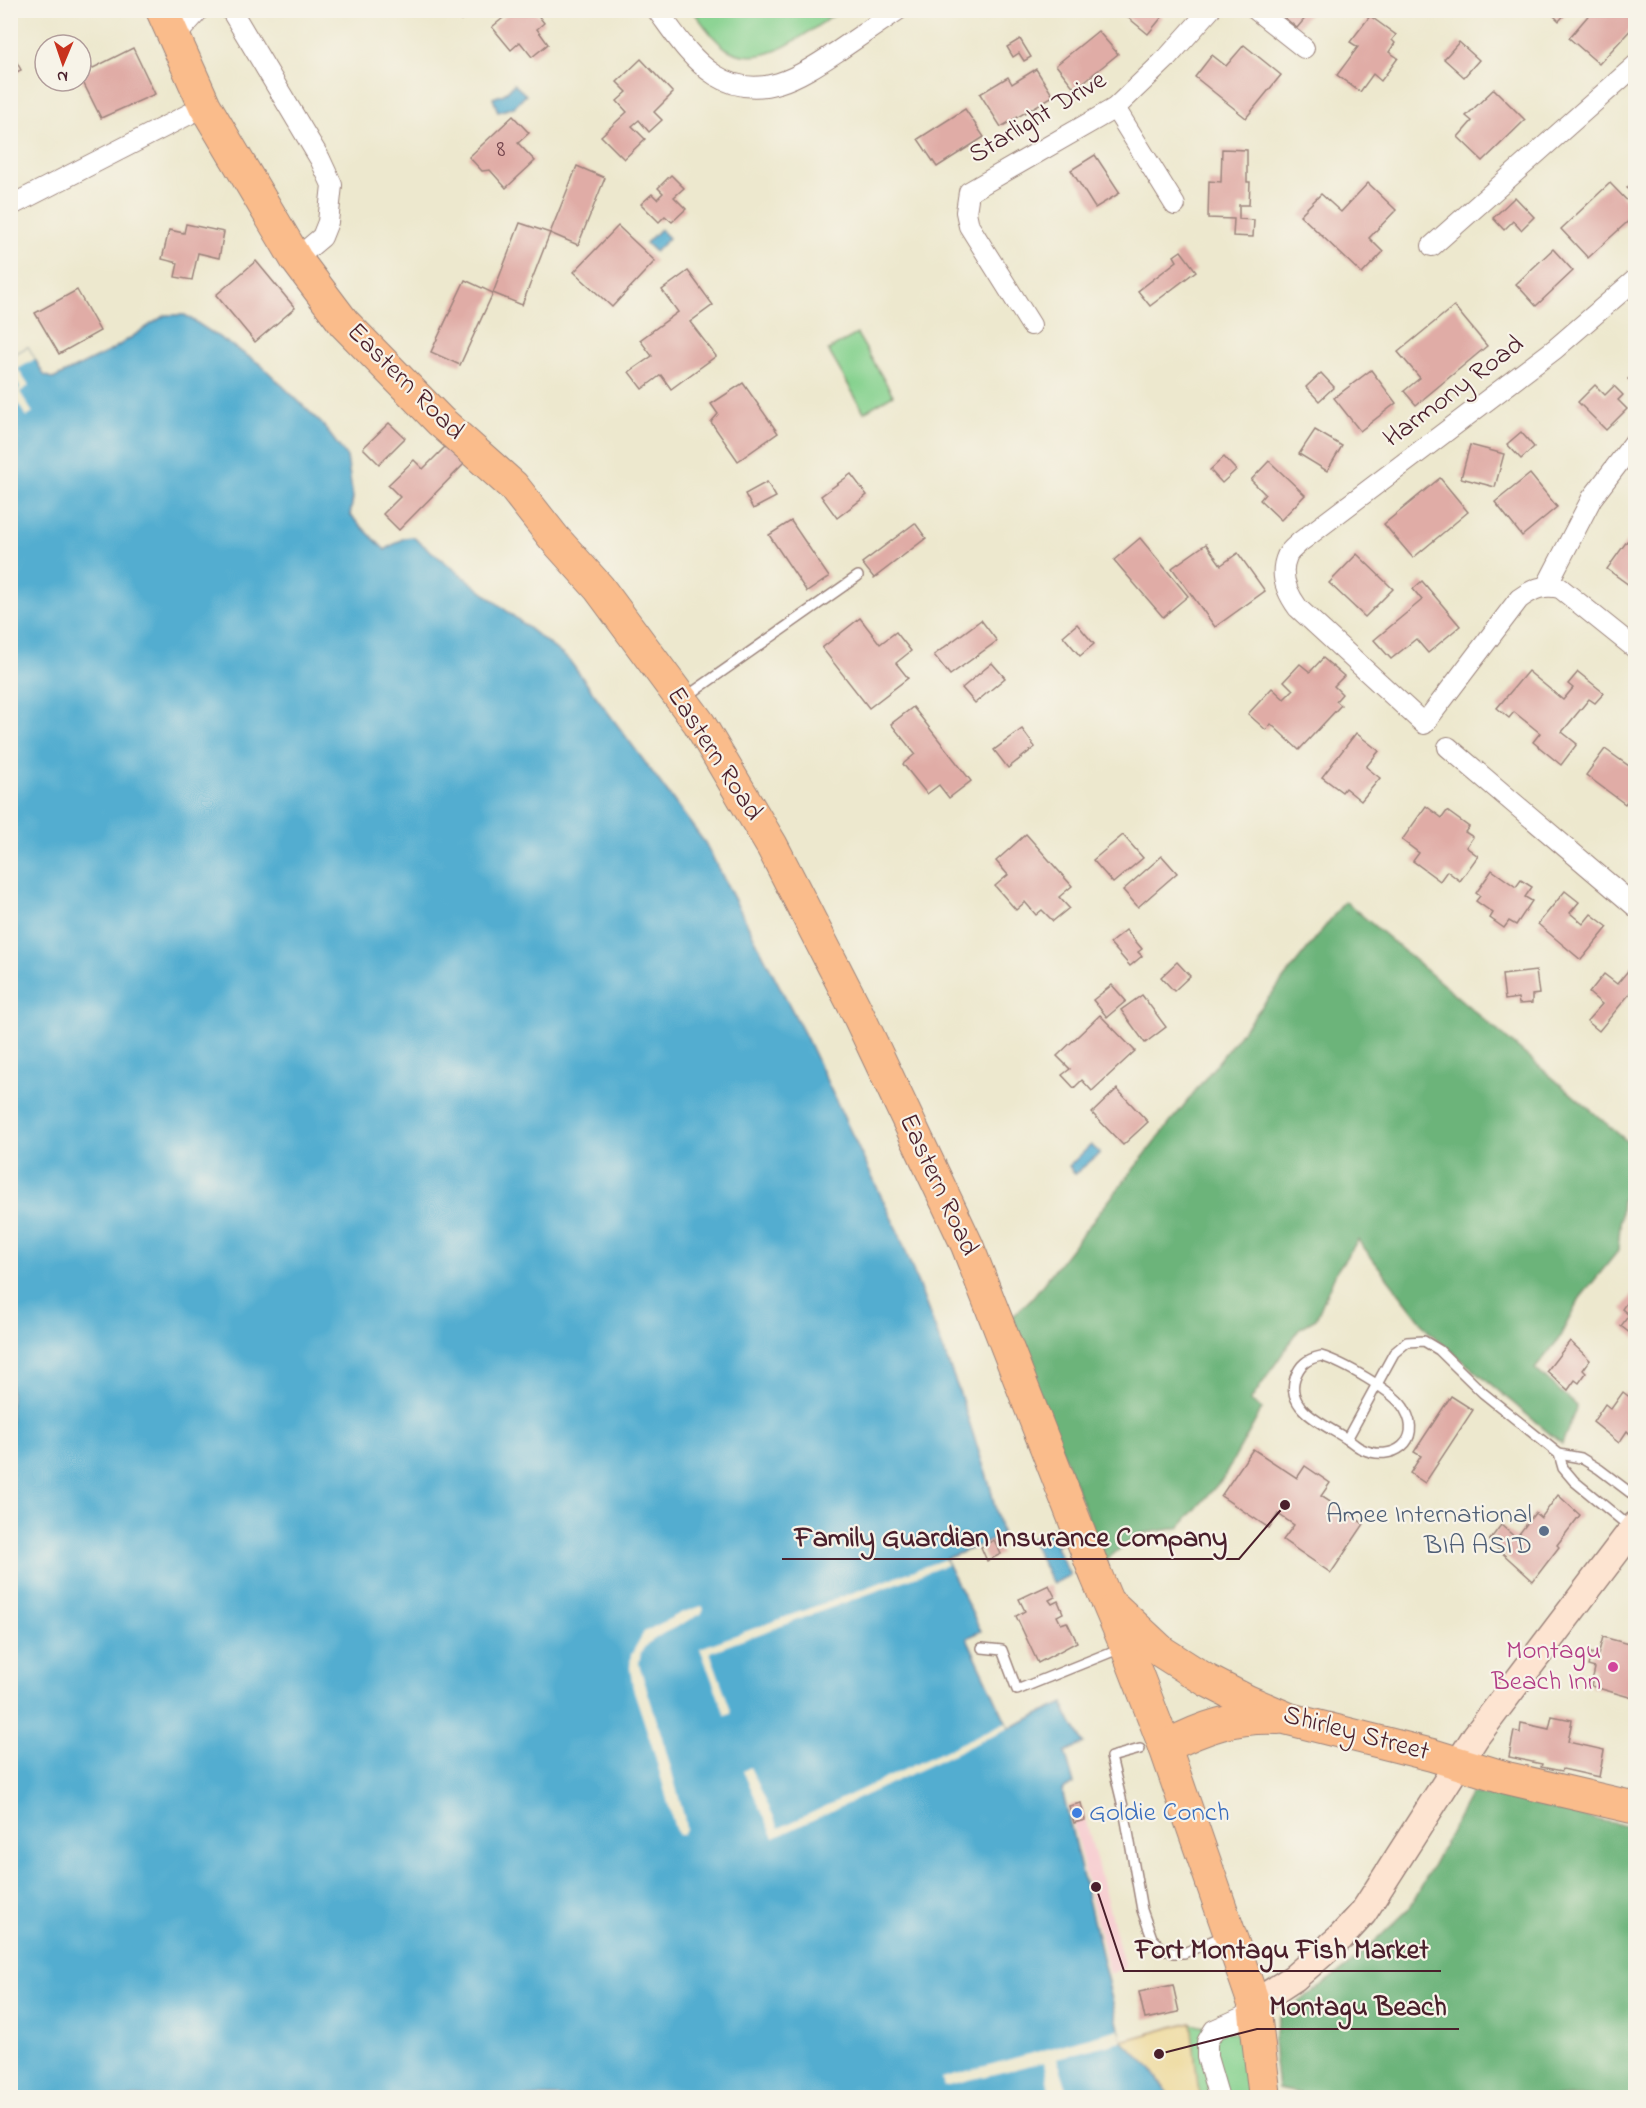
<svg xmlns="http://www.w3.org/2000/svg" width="1646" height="2108" viewBox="0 0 1646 2108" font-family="'Indie Flower',sans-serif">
	<rect width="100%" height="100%" fill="#f7f3e8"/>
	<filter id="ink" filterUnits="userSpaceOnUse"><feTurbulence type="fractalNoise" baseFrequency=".0167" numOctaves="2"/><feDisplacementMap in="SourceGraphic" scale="12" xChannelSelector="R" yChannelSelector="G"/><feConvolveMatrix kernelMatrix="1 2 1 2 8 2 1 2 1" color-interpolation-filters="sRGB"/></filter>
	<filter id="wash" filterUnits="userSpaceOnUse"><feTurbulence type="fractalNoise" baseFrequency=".008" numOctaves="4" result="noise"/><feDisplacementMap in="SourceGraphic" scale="24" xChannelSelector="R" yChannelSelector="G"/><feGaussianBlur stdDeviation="1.35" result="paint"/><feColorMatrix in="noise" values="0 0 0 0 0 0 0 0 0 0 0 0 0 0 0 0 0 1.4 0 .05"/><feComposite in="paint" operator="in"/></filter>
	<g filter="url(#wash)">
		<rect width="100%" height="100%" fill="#ede8ce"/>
		<path fill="#f7cfd2" d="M1081,1803L1125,1968L1109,1974L1069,1806Z"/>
		<g fill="#86d28f" stroke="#68785d" stroke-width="1.5">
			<path d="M693,11H840C809,30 765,72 727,49C713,40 703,23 693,11Z"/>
			<path d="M857,334L893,395L864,412L828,350Z"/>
			<path d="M1191,2023L1248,2036L1254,2097H1199Z"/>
		</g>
		<g fill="#6cb47a" stroke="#5b6a52" stroke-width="1.5">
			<path d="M1345,901L1635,1148V1186L1622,1200L1618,1251L1580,1298L1558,1340L1535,1369L1577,1406L1562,1444L1431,1334L1358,1240L1336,1272L1316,1319L1300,1328L1250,1401L1262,1409L1224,1477L1179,1528L1138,1534L1105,1561L1010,1319L1032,1298Z"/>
			<path d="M1471,1794L1503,1798L1635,1828V2097H1319L1278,2089L1273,2043L1280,2016L1351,1964L1409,1909Z"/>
		</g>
		<path fill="#eeda9e" stroke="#9c7c64" stroke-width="1.5" d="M1191,2022L1199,2097H1141L1122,2041Z"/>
		<g fill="#53add0" stroke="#4e667e" stroke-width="1.5">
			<path d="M514,84L526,95L514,107L498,112L493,98L504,94Z"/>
			<path d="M660,229L669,238L655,252L646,243Z"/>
			<path d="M165,315H185L260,364L322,424L347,457L353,498L350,515L385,550L404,538L413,537L569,660L705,843L806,1037L899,1234L959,1391L990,1486L1002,1536L945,1559L981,1631L967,1638L1009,1728L1064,1703L1066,1713L1084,1743L1065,1752L1074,1784L1062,1790L1119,2029L1122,2041L1150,2067L1170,2097H11L10,357L28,347L44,375L53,379L112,350Z"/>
			<path d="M1091,1145L1100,1153L1075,1174L1069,1166Z"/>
			<path d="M1053,1527L1061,1542L1055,1545L1070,1575L1053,1584L1030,1539Z"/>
		</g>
		<g fill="#ede8ce">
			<path d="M28,347L35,359L18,369L29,386L20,392L33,413L27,417L12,394L20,388L11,372L10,357Z"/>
			<path d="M945,1559L947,1565L710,1652L732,1713L725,1715L700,1648Z"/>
			<path d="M702,1606L704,1609L701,1614L662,1634L647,1644L641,1652L639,1664L663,1740L684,1816L686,1829L683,1835H679L675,1829L654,1752L633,1688L630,1668L631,1655L644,1632L681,1613Z"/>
			<path d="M1006,1722L1009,1728L774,1838L743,1771L750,1767L779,1828Z"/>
			<path d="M1119,2029L1122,2041L1057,2058L1067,2089L1065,2097H1052L1049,2090L1044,2062L944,2086L942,2078Z"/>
		</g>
		<g id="blocks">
			<g fill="#e0aca6">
				<path d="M453,10H473L461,20Z"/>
				<path d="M513,10H534L544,23L537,29L548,44L532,57L520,42L511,50L492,27Z"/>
				<path d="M1119,10H1154L1162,17L1148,34Z"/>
				<path d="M1281,10H1312L1297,28L1279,13Z"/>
				<path d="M1548,10H1569L1559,21Z"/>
				<path d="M1593,10H1630L1636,16V24L1599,64L1569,38Z"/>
				<path d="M1370,16L1396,35L1392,40L1395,43L1389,52L1398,58L1381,81L1373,74L1360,92L1337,75L1358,47L1350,42Z"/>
				<path d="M1098,31L1118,54L1075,89L1056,65Z"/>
				<path d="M1020,39L1031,57L1024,61L1019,53L1013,57L1007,47Z"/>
				<path d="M1459,42L1479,60L1464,77L1444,59Z"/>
				<path d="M1244,45L1281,75L1246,118L1195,77L1212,55L1226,66Z"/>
				<path d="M133,48L155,94L101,118L81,78V74Z"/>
				<path d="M10,50L21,70L10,75Z"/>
				<path d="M641,59L673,93L654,112L662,120L649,132L639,120L632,126L645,139L624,159L601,136L627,112L617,101L627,92L617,82Z"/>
				<path d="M1036,69L1053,96L1001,127L980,94L1008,77L1012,84Z"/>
				<path d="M1494,89L1525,120L1483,161L1458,137L1472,121L1466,116Z"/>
				<path d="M965,109L984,137L937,167L918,139Z"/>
				<path d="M513,116L529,133L518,143L535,161L506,188L490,170L482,171L469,157Z"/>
				<path d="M1222,149L1247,150V182H1250L1249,205H1239V219L1254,220L1253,237L1233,236L1234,219L1208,218L1209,181L1221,182Z"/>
				<path d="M1095,155L1120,193L1095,208L1071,170Z"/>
				<path d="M577,166L605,178L578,245L550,233Z"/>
				<path d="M671,175L684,188L674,197L686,209L672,222L665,216L659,222L641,204L652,194L657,199L663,193L658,188Z"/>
				<path d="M1636,178V195L1627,188Z"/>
				<path d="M1368,183L1396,210L1369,238L1383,252L1362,274L1300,215L1321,194L1341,212Z"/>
				<path d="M1610,183L1636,210V214L1588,258L1561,229Z"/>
				<path d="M1515,197L1534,217L1521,230L1513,221L1504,230L1493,218Z"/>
				<path d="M520,223L550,233L522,305L493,293Z"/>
				<path d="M186,224L224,232L219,258L198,253L192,280L175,277L178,263L162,259L169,230L184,233Z"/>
				<path d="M618,226L655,261L612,307L574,272Z"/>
				<path d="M1553,249L1573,271L1536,306L1516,284Z"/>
				<path d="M1181,251L1196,271L1150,306L1138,291L1177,261L1174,256Z"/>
				<path d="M256,261L295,308L255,342L216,295Z"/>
				<path d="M688,271L713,305L690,322L716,356L671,389L661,375L642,389L629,372L652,356L640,340L678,312L662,290Z"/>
				<path d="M465,280L493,293L460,365L431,352Z"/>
				<path d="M77,290L100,331L59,354L35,313Z"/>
				<path d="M1454,306L1487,346L1416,405L1404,391L1420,378L1398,352Z"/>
				<path d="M1371,370L1396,403L1360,431L1334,398Z"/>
				<path d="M1636,372V387L1628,379Z"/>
				<path d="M1321,373L1334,387L1319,401L1306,387Z"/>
				<path d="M743,383L778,433L738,461L711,422L718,414L711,404Z"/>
				<path d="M1595,385L1605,395L1614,386L1623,395L1618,400L1627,409L1606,430L1578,402Z"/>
				<path d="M389,423L405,438L379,464L363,448Z"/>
				<path d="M1315,430L1342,446L1327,471L1299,454Z"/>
				<path d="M1521,432L1534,447L1521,459L1507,444Z"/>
				<path d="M450,442L468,460L399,530L383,514L400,497L388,485L414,460L423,469Z"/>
				<path d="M1470,445L1504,454L1495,487L1461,478Z"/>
				<path d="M1224,457L1236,470L1222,483L1210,470Z"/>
				<path d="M1269,461L1305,495L1281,520L1260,500L1265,494L1251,480Z"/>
				<path d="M851,474L867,495L837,518L821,496Z"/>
				<path d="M1530,474L1557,507L1522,536L1495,502Z"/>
				<path d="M1440,478L1468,512L1413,558L1384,524Z"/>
				<path d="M767,482L776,497L753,509L745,494Z"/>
				<path d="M791,521L829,577L807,592L769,535Z"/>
				<path d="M915,523L926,538L874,578L862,563Z"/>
				<path d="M1140,538L1188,596L1163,617L1114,560Z"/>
				<path d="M1627,541L1636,548V590L1607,569Z"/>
				<path d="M1206,544L1221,565L1238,553L1265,591L1215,627L1172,568Z"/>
				<path d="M1357,554L1393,589L1365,617L1329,583Z"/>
				<path d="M1422,581L1460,626L1428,653L1416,639L1391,659L1374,640L1422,600L1413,589Z"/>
				<path d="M860,618L880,644L896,632L911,651L896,663L908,678L869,708L822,648Z"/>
				<path d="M981,620L997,641L950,675L934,655Z"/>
				<path d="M1077,624L1094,644L1080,656L1063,636Z"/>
				<path d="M1323,658L1344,676L1334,686L1342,694L1336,701L1341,705L1299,750L1271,724L1266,730L1248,714L1272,688L1284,699L1293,690L1284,681L1300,664L1310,672Z"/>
				<path d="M992,663L1005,678L975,703L962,688Z"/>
				<path d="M1528,671L1563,700L1573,688L1568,684L1578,672L1604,693L1595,703L1589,699L1562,732L1577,744L1561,765L1533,742L1540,733L1514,712L1509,718L1497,708Z"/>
				<path d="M913,707L971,781L949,798L939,785L927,794L903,764L915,754L891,724Z"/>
				<path d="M1022,729L1035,747L1008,768L994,750Z"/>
				<path d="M1356,733L1379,751L1366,767L1380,778L1361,801L1345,788L1342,792L1322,777Z"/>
				<path d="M1605,749L1636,771V797L1632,794L1625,804L1586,775Z"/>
				<path d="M1426,806L1442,818L1447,811L1469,827L1465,832L1473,837L1466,847L1478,856L1460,881L1447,871L1440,881L1413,861L1419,853L1402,840Z"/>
				<path d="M1026,834L1072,886L1059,897L1069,908L1053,921L1042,910L1036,915L1025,902L1016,910L995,886L1008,875L996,861Z"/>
				<path d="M1123,835L1143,858L1113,883L1093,860Z"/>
				<path d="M1162,856L1177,873L1138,907L1123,890Z"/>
				<path d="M1492,870L1516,887L1521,880L1532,887L1525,897L1532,901L1516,925L1509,921L1504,928L1490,918L1493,913L1476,901L1480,896L1476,893Z"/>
				<path d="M1565,891L1579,902L1570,913L1583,924L1591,914L1608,927L1581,960L1538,924Z"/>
				<path d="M1126,930L1142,949L1138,952L1142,956L1130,966L1110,943Z"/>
				<path d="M1636,961V986L1599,1031L1587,1021L1602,1004L1589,993L1604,974L1617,984Z"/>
				<path d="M1177,962L1190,976L1174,991L1161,977Z"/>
				<path d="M1536,971L1539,994L1532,995V1003L1519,1004L1518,998L1505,1000L1502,975Z"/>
				<path d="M1112,985L1126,1001L1107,1017L1093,1000Z"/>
				<path d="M1142,995L1166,1027L1145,1043L1121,1010Z"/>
				<path d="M1100,1015L1135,1051L1092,1091L1082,1080L1074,1088L1062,1075L1070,1069L1057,1056Z"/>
				<path d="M1117,1089L1148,1122L1123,1145L1092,1113Z"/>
				<path d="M1636,1289V1338L1621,1326L1629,1315L1622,1309Z"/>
				<path d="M1570,1341L1590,1360L1583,1370L1586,1373L1579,1383L1575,1380L1568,1390L1547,1371Z"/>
				<path d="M1623,1392L1636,1402V1425L1630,1434L1627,1431L1619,1443L1593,1422L1605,1404L1611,1409Z"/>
				<path d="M1451,1396L1473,1410L1425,1483L1410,1473L1421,1456L1414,1452Z"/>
				<path d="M1253,1449L1297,1478L1305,1466L1330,1483L1321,1496L1364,1524L1331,1573L1283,1540L1294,1525L1278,1514L1269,1528L1221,1496Z"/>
				<path d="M1558,1495L1580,1515L1557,1545L1559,1547L1533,1581L1489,1541L1501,1525L1516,1538L1535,1513L1541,1518Z"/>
				<path d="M994,1540L1001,1554L987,1561L981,1547Z"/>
				<path d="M1049,1585L1055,1597L1049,1600L1052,1604L1058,1601L1063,1613L1057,1616L1061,1624L1067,1622L1077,1642L1038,1663L1016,1616L1025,1611L1019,1599Z"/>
				<path d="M1603,1637L1636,1646V1699L1591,1686L1595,1668L1588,1666L1591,1653L1598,1655Z"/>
				<path d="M1552,1716L1572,1720L1568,1742L1604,1750L1599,1777L1563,1769L1562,1771L1541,1767L1542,1764L1509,1757L1514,1731L1520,1733L1521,1723L1549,1729Z"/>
				<path d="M1081,1803L1085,1820L1074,1823L1069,1806Z"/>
				<path d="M1173,1985L1179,2012L1145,2019L1139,1992Z"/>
			</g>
		</g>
	</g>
	<g filter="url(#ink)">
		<use href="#blocks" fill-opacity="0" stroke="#9c847c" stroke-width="1.5"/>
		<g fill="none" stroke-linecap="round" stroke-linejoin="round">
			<g stroke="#9c847c" stroke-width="12">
				<g id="service">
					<path d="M686,697L858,576"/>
					<path d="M1321,1356C1341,1362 1395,1391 1405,1410C1423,1441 1393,1463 1362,1449C1357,1447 1352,1442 1347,1439C1326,1425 1285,1410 1295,1378C1300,1364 1307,1359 1321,1356Z"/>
					<path d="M1347,1439L1394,1353L1407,1342L1424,1341L1439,1350L1483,1393L1559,1454L1581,1458L1599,1469L1636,1497"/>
					<path d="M1559,1454L1563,1468L1574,1481L1630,1527"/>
					<path d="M982,1648L1002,1650L1017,1690L1121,1648"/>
					<path d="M1140,1749L1111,1757L1125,1815L1142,1910L1152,1938L1163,1949L1173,1953H1184L1226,1935"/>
				</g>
			</g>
			<g stroke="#9c847c" stroke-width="22">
				<g id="minor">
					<path d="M231,10L320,159L332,185L328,222L322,237L296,259"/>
					<path d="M657,10C674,33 691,60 715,75C761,104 803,74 841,49C860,36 879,23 898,10"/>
					<path d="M1256,10L1304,48"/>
					<path d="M174,38L199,10"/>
					<path d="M1115,108L1175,205"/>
					<path d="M10,206L205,106"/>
					<path d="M1432,246L1636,65"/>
					<path d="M1636,279L1555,349L1300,542C1296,546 1289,551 1287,556C1279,574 1287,593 1298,608L1424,724L1519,599C1533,589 1543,584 1560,588L1636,649"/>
					<path d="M1031,325L969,226L966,212L969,192L1115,108L1167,58L1210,10"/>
					<path d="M1547,585L1592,498L1636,440"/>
					<path d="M1448,747L1636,907"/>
					<path d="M1219,2098L1207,2057V2042L1214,2030L1243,2017L1254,2004"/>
				</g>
			</g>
			<g stroke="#9c847c" stroke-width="30">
				<path id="secondary" d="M1254,2004L1294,1978L1341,1937L1363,1913L1476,1736L1636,1525"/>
			</g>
			<g stroke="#9c847c" stroke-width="34">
				<g id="trunk">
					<path d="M162,10L205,106L296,259L344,323L440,421L513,486L554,538L599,588L699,723L772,846L855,1008L967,1245L1096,1575L1126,1646L1165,1747L1254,2004L1265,2098"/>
					<path d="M1115,1608L1162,1652L1206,1680L1247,1701L1289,1719L1432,1755L1507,1778L1636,1808"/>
					<path d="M1165,1747C1203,1727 1235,1716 1278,1718"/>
				</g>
			</g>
			<use href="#service" stroke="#fff" stroke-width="9"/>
			<use href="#minor" stroke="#fff" stroke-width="20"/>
			<use href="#secondary" stroke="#fde4d1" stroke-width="27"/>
			<use href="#trunk" stroke="#fabc8b" stroke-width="32"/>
		</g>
	</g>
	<circle fill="#5c6f8a" stroke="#f7f3e8" stroke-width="2" cx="1544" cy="1531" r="6"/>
	<circle fill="#d1479c" stroke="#f7f3e8" stroke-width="2" cx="1613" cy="1667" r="6"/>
	<circle fill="#3f7fe0" stroke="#f7f3e8" stroke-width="2" cx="1077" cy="1813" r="6"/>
	<g text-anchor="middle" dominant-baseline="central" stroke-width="4.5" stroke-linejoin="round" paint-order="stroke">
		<g font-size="24" fill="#70424a">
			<text x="501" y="150">8</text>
		</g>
		<g font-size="27" fill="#4a1f2b" stroke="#f7f3e8">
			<text transform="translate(1038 118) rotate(-31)">Starlight Drive</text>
			<text transform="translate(405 382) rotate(45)">Eastern Road</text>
			<text transform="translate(1454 392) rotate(-37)">Harmony Road</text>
			<text transform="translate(714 754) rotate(57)">Eastern Road</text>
			<text transform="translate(938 1185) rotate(65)">Eastern Road</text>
			<text transform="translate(1356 1734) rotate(15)">Shirley Street</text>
		</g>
		<g font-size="27" fill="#4e5e75" stroke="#f7f3e8" text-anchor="end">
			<text x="1532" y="1515">Amee International<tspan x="1532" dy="31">BIA ASID</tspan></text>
		</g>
		<g font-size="27" fill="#b23c85" stroke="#f7f3e8" text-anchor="end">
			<text x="1601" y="1651">Montagu<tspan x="1601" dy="31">Beach Inn</tspan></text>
		</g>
		<g font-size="27" fill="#366cbe" stroke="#f7f3e8" text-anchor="start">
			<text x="1089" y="1813">Goldie Conch</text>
		</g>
	</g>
	<path fill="none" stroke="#4a1f2b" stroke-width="2" d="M1285 1505L1239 1559H782M1096 1887L1124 1971H1441M1159 2054L1257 2029H1459"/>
	<g fill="#4a1f2b" stroke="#f7f3e8" stroke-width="2">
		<circle cx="1285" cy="1505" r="6"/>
		<circle cx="1096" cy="1887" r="6"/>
		<circle cx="1159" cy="2054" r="6"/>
	</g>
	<g font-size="28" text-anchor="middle" font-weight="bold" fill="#4a1f2b" stroke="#f7f3e8" stroke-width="4.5" stroke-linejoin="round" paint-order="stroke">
		<text x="1011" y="1546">Family Guardian Insurance Company</text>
		<text x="1282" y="1958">Fort Montagu Fish Market</text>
		<text x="1358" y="2015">Montagu Beach</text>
	</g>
	<rect width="1646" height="2108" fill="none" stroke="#f7f3e8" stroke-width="36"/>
	<g transform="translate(63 63) rotate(182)"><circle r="28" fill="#f7f3e8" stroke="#b29e9c" stroke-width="1.5"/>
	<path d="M0-4.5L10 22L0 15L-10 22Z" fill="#c8321e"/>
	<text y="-9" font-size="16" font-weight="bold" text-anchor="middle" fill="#4a1f2b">N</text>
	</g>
</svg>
